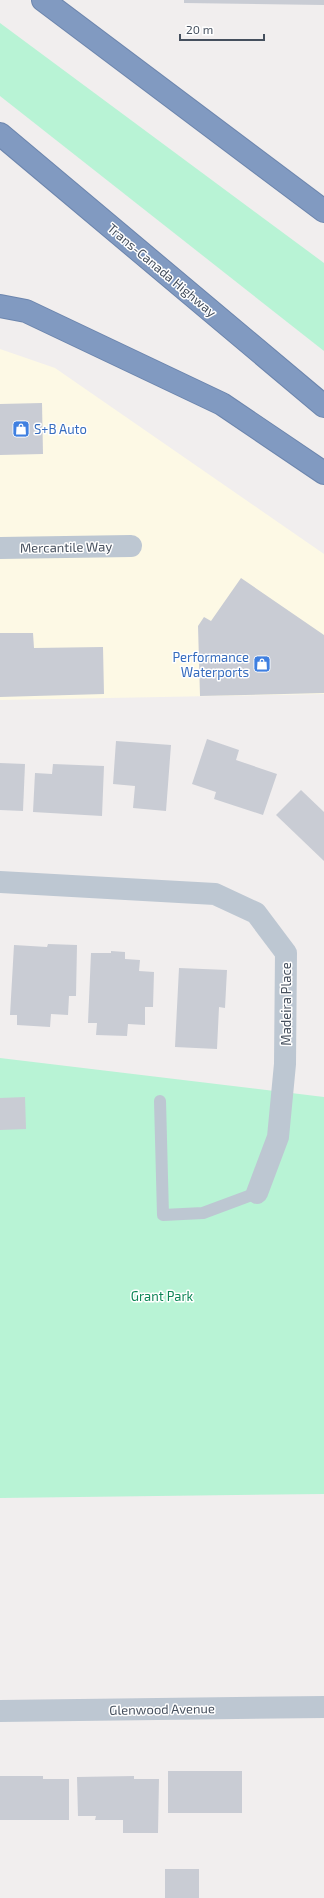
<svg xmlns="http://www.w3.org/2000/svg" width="324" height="1898" viewBox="0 0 324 1898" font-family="'Exo 2',sans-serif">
	<rect width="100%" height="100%" fill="#f1eeee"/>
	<path fill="#fdf9e5" d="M0,349L55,368L324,554V694L0,700Z"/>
	<g fill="#b8f3d5">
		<path d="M0,23L324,263V351L0,96Z"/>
		<path d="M0,1058L324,1097V1494L0,1498Z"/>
	</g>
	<g fill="#c9ccd4">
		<path d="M184,0H324V5L184,3Z"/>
		<path d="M42,403L43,454L0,455V404Z"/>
		<path d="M241,578L324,635V693L200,696L198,626L204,617L211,621Z"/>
		<path d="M0,633H33L34,648L103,647L104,694L0,697Z"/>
		<path d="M207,739L239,750L236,760L277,774L263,815L214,799L216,792L192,784Z"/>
		<path d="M116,741L171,745L166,811L133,808L135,786L113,784Z"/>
		<path d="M0,763L25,764L23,811L0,810Z"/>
		<path d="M53,764L104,766L102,816L33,812L35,773L52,774Z"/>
		<path d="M301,790L324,812V861L276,815Z"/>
		<path d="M48,944L77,945L76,996H69L68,1015L51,1014L50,1027L17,1025V1015H10L14,945L47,947Z"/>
		<path d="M111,951L125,952V959L140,960L139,971L154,972L153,1007H145V1025L128,1024L127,1036L96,1035L97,1023H88L91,953H111Z"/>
		<path d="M179,968L227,970L225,1008L219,1007L217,1049L175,1047Z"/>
		<path d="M25,1097L26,1129L0,1130V1098Z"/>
		<rect x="168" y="1771" width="74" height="42"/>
		<path d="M0,1776H43V1779H69V1820H0Z"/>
		<path d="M134,1776V1779H159L158,1833H123V1820H95L96,1816H78L77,1777Z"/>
		<rect x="165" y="1869" width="34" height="29"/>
	</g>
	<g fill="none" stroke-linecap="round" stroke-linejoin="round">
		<g stroke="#6c85ad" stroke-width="24">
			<g id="motorway">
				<path d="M43,0L324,211"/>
				<path d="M0,134L324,406"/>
				<path d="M0,306L26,311L222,404L324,473"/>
			</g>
		</g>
		<path stroke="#bdc7d2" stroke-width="12" d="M160,1101L163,1215L203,1213L257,1193"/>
		<g stroke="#bdc7d2" stroke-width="22">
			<path d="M0,548L131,546"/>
			<path d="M0,882L215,894L256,913L286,953L285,1064L278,1137L257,1193"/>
			<path d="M0,1711L324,1707"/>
		</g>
		<use href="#motorway" stroke="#819ac1" stroke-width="22"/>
	</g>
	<defs>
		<g id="shop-square" transform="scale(0.9)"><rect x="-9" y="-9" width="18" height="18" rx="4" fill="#3f7fe0" stroke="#fff"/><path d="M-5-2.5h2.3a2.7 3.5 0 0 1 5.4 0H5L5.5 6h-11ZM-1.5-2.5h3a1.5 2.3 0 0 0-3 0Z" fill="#fff"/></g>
	</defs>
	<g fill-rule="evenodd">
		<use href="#shop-square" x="21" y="429"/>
		<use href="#shop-square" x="262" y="664"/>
	</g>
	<g text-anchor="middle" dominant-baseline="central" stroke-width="3" stroke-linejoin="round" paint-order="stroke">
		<g font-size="13" fill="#454f5d" stroke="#fff">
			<text transform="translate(162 270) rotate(40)">Trans-Canada Highway</text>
			<text transform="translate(66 547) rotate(-1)">Mercantile Way</text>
			<text transform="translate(286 1004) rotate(-90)">Madeira Place</text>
			<text transform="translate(162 1709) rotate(-1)">Glenwood Avenue</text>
		</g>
		<g font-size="13" fill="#366cbe" stroke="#fff" text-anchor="start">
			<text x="34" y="429">S+B Auto</text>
			<text x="249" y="657" text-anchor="end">Performance<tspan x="249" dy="15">Waterports</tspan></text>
		</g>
		<g font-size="13" fill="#0f8556" stroke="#fff">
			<text x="162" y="1296">Grant Park</text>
		</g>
	</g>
	<path d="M180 34v6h84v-6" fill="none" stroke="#454f5d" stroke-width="2"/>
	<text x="186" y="34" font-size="12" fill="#454f5d" stroke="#ffffff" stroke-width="3" paint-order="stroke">20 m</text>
</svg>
